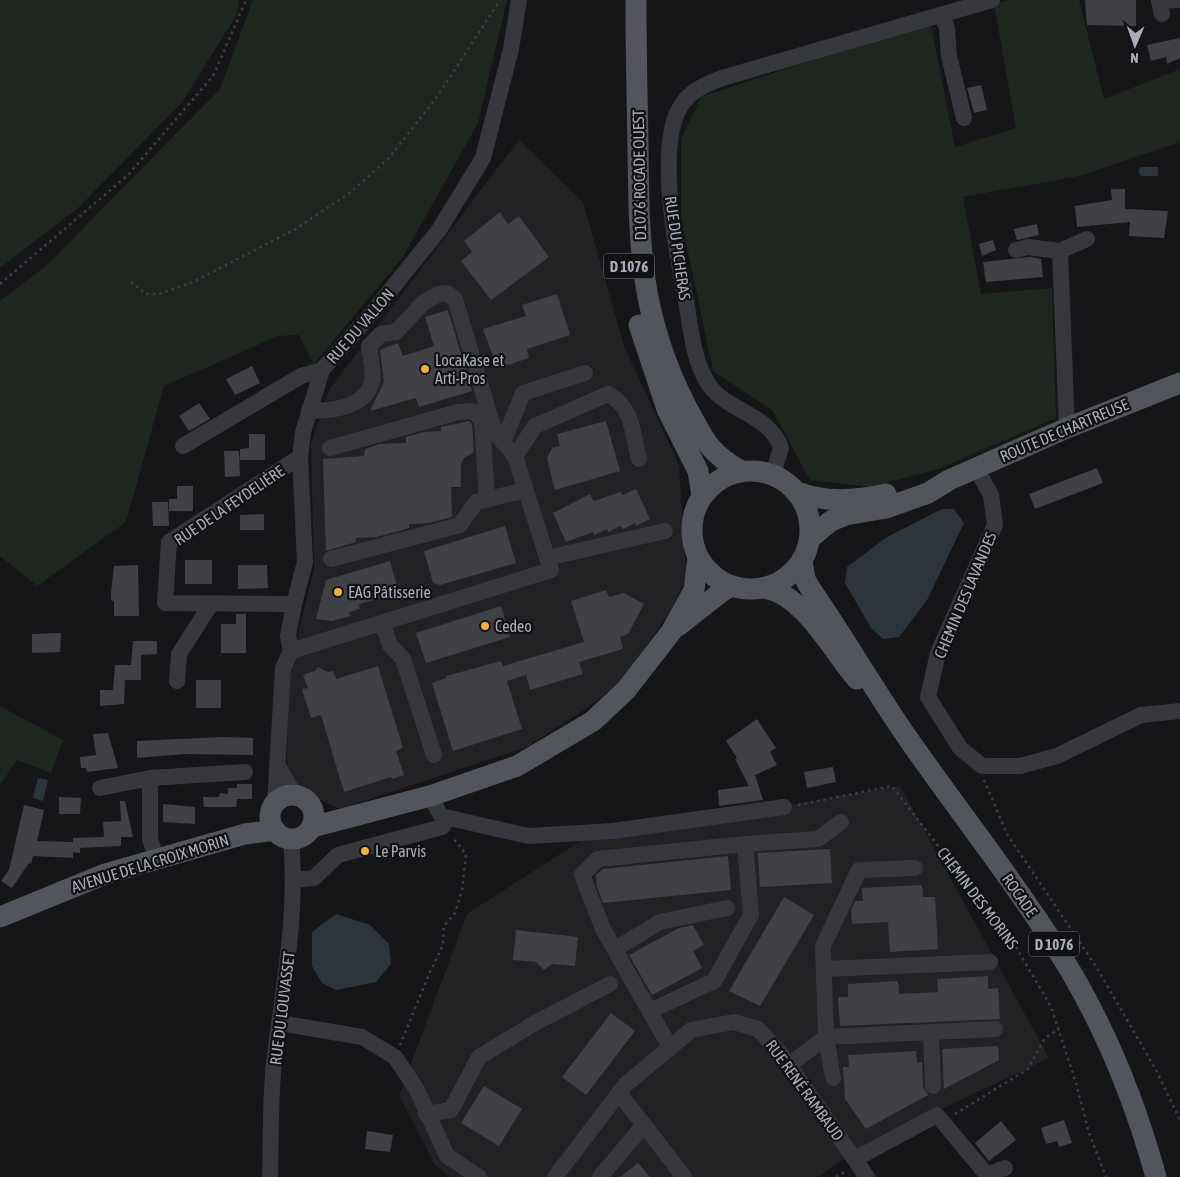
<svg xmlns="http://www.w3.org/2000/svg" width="1180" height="1177" viewBox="0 0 1180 1177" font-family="'Asap Condensed',sans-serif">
	<rect width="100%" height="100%" fill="#161618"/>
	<g fill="#222225">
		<path d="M519,140L583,202L624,346L679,465L686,576L672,608L623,680L594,703L527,747L340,809L303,792L287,765L288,674L314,569L311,444L329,390Z"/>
		<path d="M900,786L1049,1058L862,1147L818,1177H451L435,1165L399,1095L467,914L582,840Z"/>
	</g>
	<g fill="#1e261f">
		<path d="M0,0H239L237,14L183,101L78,208L0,268Z"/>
		<path d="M253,0H507L478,123L403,257L314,364L299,335L278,336L164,386L126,522L37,586L0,556V301L48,264L220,89Z"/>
		<path d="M1010,0H1079L1104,99L1180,69V142L1079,176L963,197L981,294L1052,288L1056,418L938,469L870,487L810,480L772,410L713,371L681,218V139L701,97L930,21L955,147L1016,128L994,4Z"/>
		<path d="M0,706L63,740L51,773L17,760L0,785Z"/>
	</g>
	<g fill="#2c353c">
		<path d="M1141,167H1158V176H1141L1138,171Z"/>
		<path d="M942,509H954L964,523L927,600L899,637L883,639L871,628L845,583L847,567L887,537Z"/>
		<path d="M38,778L48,780L43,801L33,798Z"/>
		<path d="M336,914L370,925L389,944L391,964L376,982L336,990L322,983L312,966V932Z"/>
	</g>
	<g fill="#404145">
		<path d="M1085,0H1136V26L1087,25Z"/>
		<path d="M1180,38V58L1167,64L1166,57L1151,61L1147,45Z"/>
		<path d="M981,85L987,110L974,113L967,88Z"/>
		<path d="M1111,189H1125V209L1168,211L1164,238L1129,236L1130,222L1077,227L1075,206L1112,200Z"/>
		<path d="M500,212L508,224L519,216L549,257L491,300L461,261L472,252L464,241Z"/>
		<path d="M1037,224L1039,235L1017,240L1014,229Z"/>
		<path d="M993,240L996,250L982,256L979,244Z"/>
		<path d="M1031,257L1041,259L1043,277L986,282L983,262Z"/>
		<path d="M557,294L570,335L527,349L529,358L505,366L502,357L494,359L483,329L526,316L522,305Z"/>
		<path d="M448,310L472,391L419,407L416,398L370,411L384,382L380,350L398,343L403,356L434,346L425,317Z"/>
		<path d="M252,366L260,383L235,395L226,379Z"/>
		<path d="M199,403L210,419L189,431L179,416Z"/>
		<path d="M469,421L472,424L474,452L464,458L461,464V487H451L452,517L429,523L409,524V528L377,537L356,538V542L326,551L323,459L364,456L365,449L380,444L406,443V437L424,432L441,431V427Z"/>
		<path d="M606,421L620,471L555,490L547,458L552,448L560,446L557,434Z"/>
		<path d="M249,434H265V460H240V449L249,448Z"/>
		<path d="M224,451H239L240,476L225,477Z"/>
		<path d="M1097,468L1103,483L1035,509L1029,494Z"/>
		<path d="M177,486H193V511H169V499H177Z"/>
		<path d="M636,489L650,519L636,526L635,523L623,529L620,526L608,532L607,529L594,535L593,532L566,542L553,513L590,494L594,501L620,492L623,495Z"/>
		<path d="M152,502H168L169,526H153Z"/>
		<path d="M264,514V530H240V515Z"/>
		<path d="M505,526L516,563L440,585L433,583L424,551Z"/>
		<rect x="185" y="560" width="27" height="24"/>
		<path d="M390,561L400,596L390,598L389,596L359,604L360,609L349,612L350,616L332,621L316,619L326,580Z"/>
		<path d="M138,565L139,616H114V601L111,600V592L114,566Z"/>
		<path d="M238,565H267L268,588L238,589Z"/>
		<path d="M606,590L609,597L624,593L644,604L628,634L620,637L623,649L579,662L583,674L530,690L526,675L507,681L522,729L453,751L432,683L446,678V676L501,661L503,666L584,642L571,601Z"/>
		<path d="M501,606L510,637L426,663L416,633Z"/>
		<path d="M236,614H246V653H221V624H236Z"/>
		<path d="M61,633L60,652L32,653V634Z"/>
		<path d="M133,641H157V654L141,655V680H125L124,704L100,706V690H113L115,665H131Z"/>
		<path d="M378,666L403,748L396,751L404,775L392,779L391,777L344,792L321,715L311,718L302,689L308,688L303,675L315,671L318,667L328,672L333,671L336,679Z"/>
		<rect x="196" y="680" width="25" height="28"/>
		<path d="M757,719L776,748L770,752L777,765L755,775L763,800L719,806L718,790L749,786L735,759L737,758L726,741Z"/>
		<path d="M108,733L118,768L87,772L86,768H81L80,757L96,755L93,734Z"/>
		<path d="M222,737L253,738V755L185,754L137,758V741Z"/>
		<path d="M833,767L836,782L807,788L804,772Z"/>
		<path d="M237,784H252V799H237L236,807H204L203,797H219L220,793L228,794V788H237Z"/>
		<path d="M59,797L81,798L80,814H59Z"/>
		<path d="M120,801H125L133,837H121V846L80,848V853L73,852V858L33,856L31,864L29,863L12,888L1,881L9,870L24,805L44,810L37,841L73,842V838L104,837L103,822L121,821Z"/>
		<path d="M163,804L195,807V824L163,822Z"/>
		<path d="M830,849L832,883L760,887L758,853Z"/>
		<path d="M728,856L731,890L603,903L597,887L596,875L603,869Z"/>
		<path d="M922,885L923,897H935L938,949L890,952L888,922L852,924L851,910L855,901H863L862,888Z"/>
		<path d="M784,897L814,915L760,1006L729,991Z"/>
		<path d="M693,925L704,945L693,951L702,968L652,995L629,955L679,928Z"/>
		<path d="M516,930L578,937L575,966L552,964L544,970L536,962L513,960Z"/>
		<path d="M988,976V989L998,988L1000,1019L840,1026L838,997H848V984L898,981L899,994L938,992L937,979Z"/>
		<path d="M611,1013L635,1031L586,1095L562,1077Z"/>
		<path d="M998,1046L999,1060L944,1089L942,1049Z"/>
		<path d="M916,1051L917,1063L922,1062L923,1087L928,1095L866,1129L845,1099L843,1067H849L848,1055Z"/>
		<path d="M484,1086L522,1109L499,1146L461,1123Z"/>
		<path d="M1064,1120L1072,1143L1059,1147L1057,1141L1046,1144L1041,1128Z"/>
		<path d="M1001,1121L1016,1140L989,1161L975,1143Z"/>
		<path d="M367,1131L393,1135L390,1152L365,1149Z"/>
		<path d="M638,1163L650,1177H620Z"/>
	</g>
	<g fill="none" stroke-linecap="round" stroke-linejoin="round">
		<g stroke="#3d3f44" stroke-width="2.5" stroke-dasharray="2.5 4" stroke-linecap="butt">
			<path d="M131,282L146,294H159L193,282L294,230L351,192L389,158L437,97L500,0"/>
			<path d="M0,284L128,175L213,76L246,0"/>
			<path d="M984,780L1007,834L1097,968L1156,1070L1180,1120"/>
			<path d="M798,805L892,786L1016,947L1051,1007L1076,1083L1089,1133L1106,1177"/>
			<path d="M400,1045L430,972L443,945L444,926L455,913L462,890L466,854L452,837"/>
			<path d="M955,1114L1028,1069L1045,1038L1059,1029"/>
			<path d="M836,1177L846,1171"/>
		</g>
		<g stroke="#37383d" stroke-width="16">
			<path d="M1162,14L1159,1L1179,0"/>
			<path d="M943,15L947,29L949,56L964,118"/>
			<path d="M1016,250L1028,247L1060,251"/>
			<path d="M1067,428L1060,251L1087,239"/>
			<path d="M503,442L523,393L585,373"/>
			<path d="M183,446L301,376L322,370"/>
			<path d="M330,448L458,412L473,411L482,420L487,500"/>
			<path d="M515,456L535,426L608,394C634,408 632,433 639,459"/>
			<path d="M976,468L991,495L995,525L938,653L928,697L960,748L982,766H1020L1057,756L1141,715L1180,711"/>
			<path d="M773,474L781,448C771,415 728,412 709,385C693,361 691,329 686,301C677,254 657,155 678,111C687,92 704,85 722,78L992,0"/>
			<path d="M547,558L665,531"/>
			<path d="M331,559L460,525L476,502L526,490"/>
			<path d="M294,604L165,603L169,542L300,457"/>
			<path d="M382,623L390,645L403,659L434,755"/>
			<path d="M291,651L551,570L515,456L497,435L492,423L455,299L447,293L439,294L423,303L396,332L381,334L369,346C370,356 374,370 372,381C367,407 330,412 309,410"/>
			<path d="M177,681L179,654L211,604"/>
			<path d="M278,766L295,795"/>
			<path d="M150,778V840L157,858"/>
			<path d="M100,788L150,778L245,772"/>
			<path d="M430,796L441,816L528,836L613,831L784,807"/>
			<path d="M275,804L283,668L291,651L288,636L294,604L305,562L300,457L303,432L322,370L372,313L439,230L483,158L511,49L519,0"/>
			<path d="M745,844L818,839L841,822"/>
			<path d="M293,880L314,878L338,855L442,827L448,818"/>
			<path d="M615,949L660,922L727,908"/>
			<path d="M824,969L990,962"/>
			<path d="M650,1011L714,981L751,915L745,844L598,859L582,875L603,929L670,1047"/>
			<path d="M280,1023L362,1037L395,1057L417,1090L447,1156L479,1177"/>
			<path d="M931,1032L933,1086"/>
			<path d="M789,1065L826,1037L995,1029"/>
			<path d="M833,1078L826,1037L823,946L859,870L915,868"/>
			<path d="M426,1114L451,1110L479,1057L535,1023L610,984"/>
			<path d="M644,1125L684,1177"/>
			<path d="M855,1159L937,1115L987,1175L1005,1168"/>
			<path d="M270,1177C271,1139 270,1100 274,1063C283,988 298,914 291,839"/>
			<path d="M555,1177L625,1085L691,1030L734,1022L758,1029L781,1054L867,1177"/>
			<path d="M600,1177L644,1125L619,1093"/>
		</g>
		<g stroke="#53555c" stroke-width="21">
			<path d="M636,0C636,48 637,96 638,144C639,244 639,314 686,406C704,439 707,451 741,471"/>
			<path d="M639,325L667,409L698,471L702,496"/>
			<circle cx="751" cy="530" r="59"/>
			<path d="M797,492C825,503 856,501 886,494"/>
			<path d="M810,538L831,521L845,515L886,508L928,493L949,480L1067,428L1180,383"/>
			<path d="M802,561L805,579L810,588C844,637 873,688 907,737C954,805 1006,870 1051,940C1099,1012 1133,1094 1156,1177"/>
			<path d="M765,588C805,596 831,649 857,679"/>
			<path d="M678,626L724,590L732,586"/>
			<circle cx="292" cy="817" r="22"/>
			<path d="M312,827L430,796L517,766L593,721L626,690L671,632L694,590L698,557"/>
			<path d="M0,917L105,874L245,834L275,830"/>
		</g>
	</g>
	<g fill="#f2b134" stroke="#111113" stroke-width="2">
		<circle cx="425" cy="369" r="5"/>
		<circle cx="338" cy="592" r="5"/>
		<circle cx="485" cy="626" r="5"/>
		<circle cx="365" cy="851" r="5"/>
	</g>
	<g text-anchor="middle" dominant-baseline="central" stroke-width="4.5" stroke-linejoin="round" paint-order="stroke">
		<g fill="#111113" stroke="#7b7e86" stroke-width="1">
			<rect x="604" y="253.5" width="50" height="25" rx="4"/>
			<rect x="1029" y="931.5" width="50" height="25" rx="4"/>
		</g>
		<g font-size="15" font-weight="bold" fill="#a8adb8">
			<text x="629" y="266">D 1076</text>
			<text x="1054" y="944">D 1076</text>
		</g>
		<g font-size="16" fill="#a8adb8" stroke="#111113">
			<text transform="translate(639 175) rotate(-91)">D1076 ROCADE OUEST</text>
			<text transform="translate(678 248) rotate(82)">RUE DU PICHERAS</text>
			<text transform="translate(360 326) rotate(-49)">RUE DU VALLON</text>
			<text transform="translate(1064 430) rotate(-23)">ROUTE DE CHARTREUSE</text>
			<text transform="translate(229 505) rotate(-34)">RUE DE LA FEYDELIÈRE</text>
			<text transform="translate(965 595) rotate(-67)">CHEMIN DES LAVANDES</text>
			<text transform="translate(150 863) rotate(-17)">AVENUE DE LA CROIX MORIN</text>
			<text transform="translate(1020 895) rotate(55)">ROCADE</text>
			<text transform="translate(978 898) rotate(53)">CHEMIN DES MORINS</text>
			<text transform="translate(282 1008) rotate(-83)">RUE DU LOUVASSET</text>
			<text transform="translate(805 1090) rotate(54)">RUE RENÉ RAMBAUD</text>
		</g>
		<g font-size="16" fill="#a8adb8" stroke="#111113" text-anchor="start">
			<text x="435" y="360">LocaKase et<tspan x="435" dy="18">Arti-Pros</tspan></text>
			<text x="348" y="592">EAG Pâtisserie</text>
			<text x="495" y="626">Cedeo</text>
			<text x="375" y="851">Le Parvis</text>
		</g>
	</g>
	<g transform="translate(1135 45) rotate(182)" stroke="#111113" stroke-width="4" paint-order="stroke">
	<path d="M0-4L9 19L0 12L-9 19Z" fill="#a8adb8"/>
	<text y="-8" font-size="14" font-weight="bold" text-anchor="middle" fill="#a8adb8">N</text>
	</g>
</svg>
